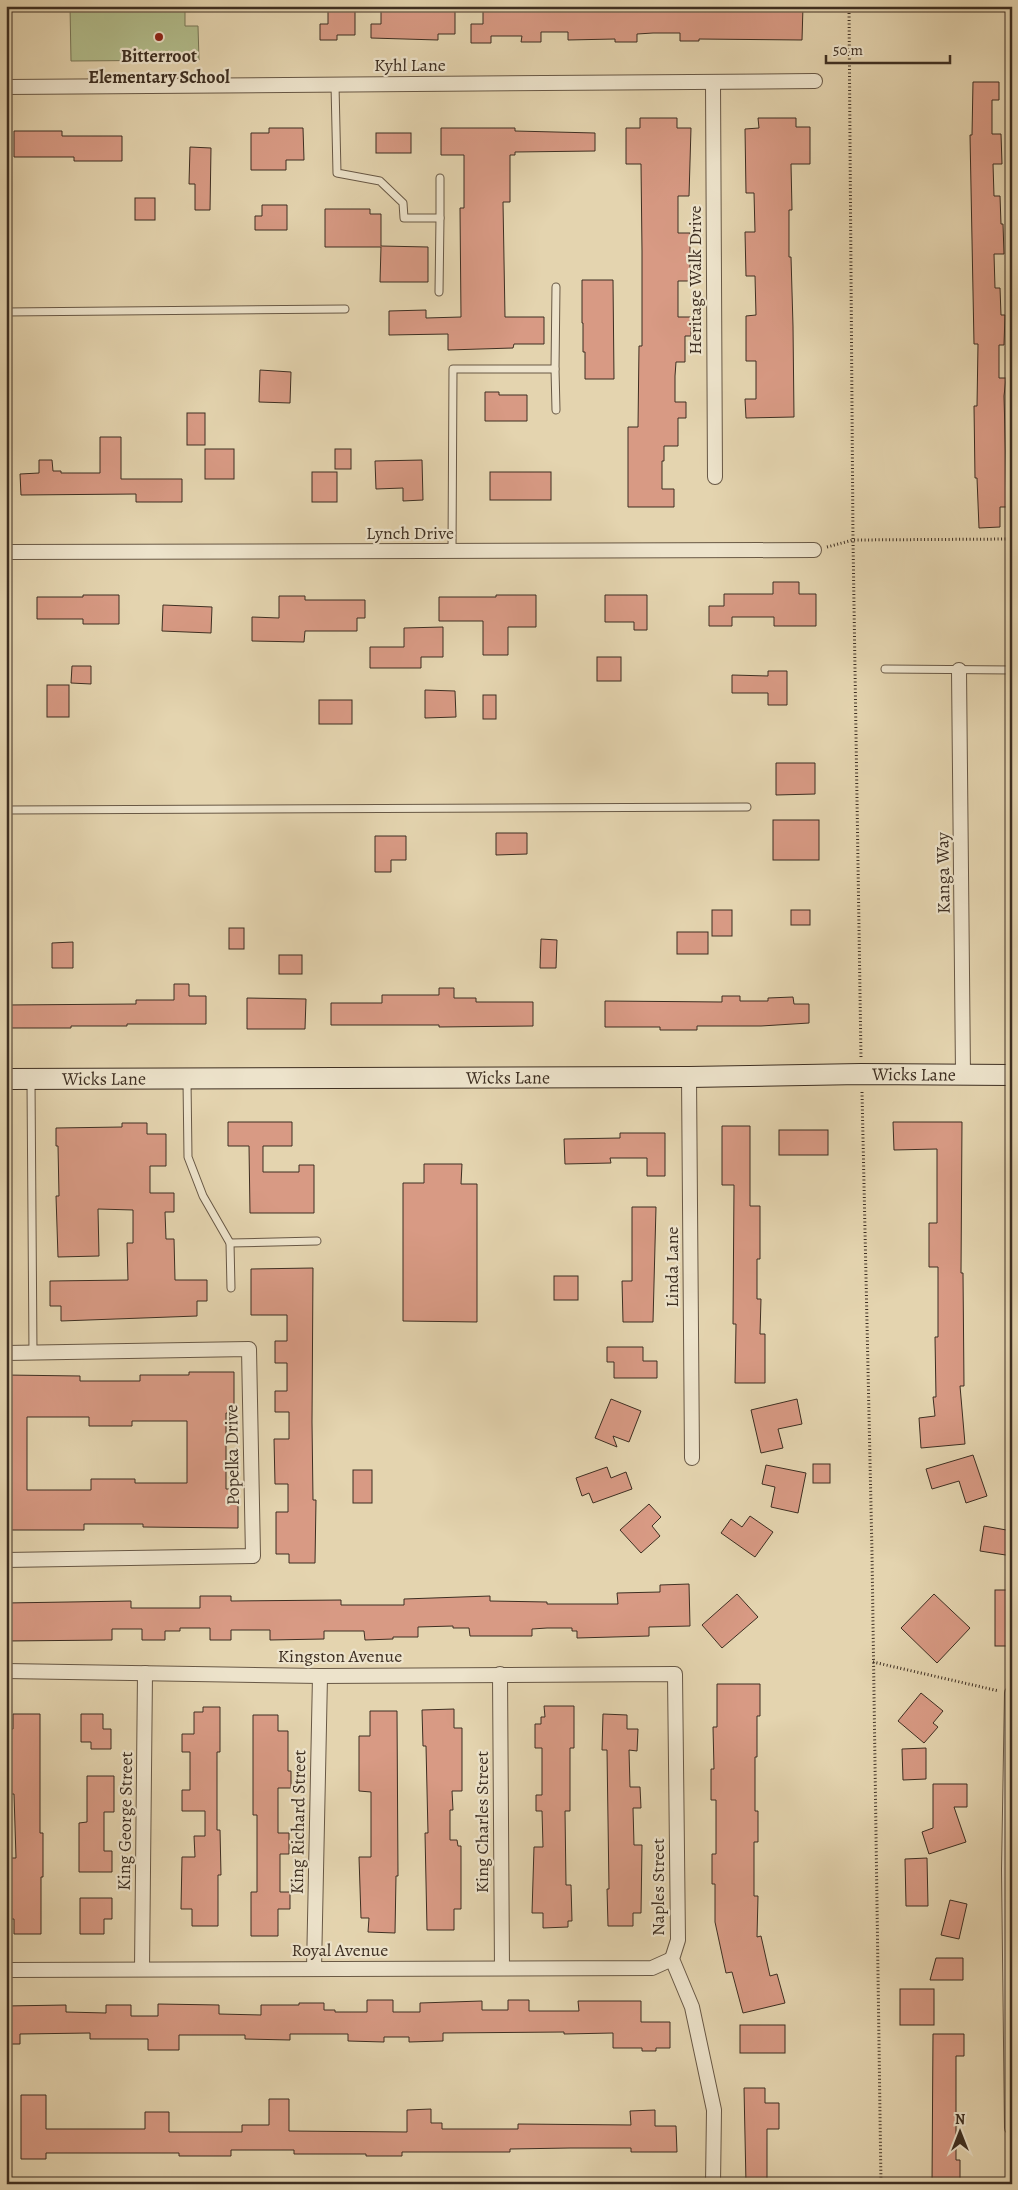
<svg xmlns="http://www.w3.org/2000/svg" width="1018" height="2190" viewBox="0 0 1018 2190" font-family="Alegreya,serif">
	<rect width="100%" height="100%" fill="#e4d4af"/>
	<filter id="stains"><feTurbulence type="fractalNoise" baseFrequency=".004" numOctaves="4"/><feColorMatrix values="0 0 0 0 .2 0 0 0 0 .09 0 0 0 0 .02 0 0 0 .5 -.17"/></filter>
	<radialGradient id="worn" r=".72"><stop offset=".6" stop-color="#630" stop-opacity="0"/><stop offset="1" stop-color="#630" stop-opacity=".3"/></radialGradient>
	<path fill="#b2bd8c" stroke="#787657" d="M70,6H185V26H198L199,60L71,61Z"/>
	<g fill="#d89a84" stroke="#3e2f22" fill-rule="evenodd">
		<path d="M328,6H355V35H337V40H320V24H328Z"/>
		<path d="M381,6H455V34H438V40L371,38V24H381Z"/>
		<path d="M483,6H540V10H567V6H803L802,40L699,39V41H680V33H653L637,34V42H615V39L568,40V32H541V42H521L522,36H491V43H471V24H483Z"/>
		<path d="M973,82H999V100H992V134H1001L1002,164H993L994,196H1000L1001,224H1003L1004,254H994L995,288H1000L1001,315H1005L1004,345H999V378H1006L1004,396L1007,507H1000V527L979,528L977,478H975L974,406H977L978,344H974L970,135H972Z"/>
		<path d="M640,118H677V128H691L689,196H678V233H690V281H678V317H691V336H685V362H676L675,376V402H686V418H678V446H664V461H662V489H674V507H628V427H638L639,346H642V251L641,164H626V128H640Z"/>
		<path d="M758,118H796V127H810V164H791L792,210H789V257H791L793,326L794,417L746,418L745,399H756V361H746V316L756,315L755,276H746L745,232H755L754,193H746L745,129L759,128Z"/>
		<path d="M269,128H303L304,160H286V170H251V133H269Z"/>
		<path d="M441,128H515V131L595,133V151L515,152V155H510V202H503L505,317H544V344H514L513,348L448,350V334L389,335V311L426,310V318L461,317L460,208H464V155H441Z"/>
		<path d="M14,131H62V136H122V161H74V157H14Z"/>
		<rect x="376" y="133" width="35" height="20"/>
		<path d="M190,147L211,148L210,210H195V184H189Z"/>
		<rect x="135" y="198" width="20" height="22"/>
		<path d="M262,205H287V230H255V216H262Z"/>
		<path d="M325,209H370V214H381V246L428,247V282H380L381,247H325Z"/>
		<path d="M582,280H613L614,379H585V352H583V323H582Z"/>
		<path d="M260,370L291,372L290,403L259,402Z"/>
		<path d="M485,392H499V395H527V421H485Z"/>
		<rect x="187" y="413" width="18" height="32"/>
		<path d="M100,437H121V479H182V502H136V494L21,495L20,474L39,473V460H52L53,471H61V473H100Z"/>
		<rect x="205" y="449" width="29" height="30"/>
		<rect x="335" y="449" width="16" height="20"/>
		<path d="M422,460L423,500L403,501V488L376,489L375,461Z"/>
		<rect x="312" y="472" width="25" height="30"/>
		<rect x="490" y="472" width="61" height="28"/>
		<path d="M773,582H799V594H816V626H774V617H732V626H709V606H724V594H773Z"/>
		<path d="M83,595H119V624H83V619H37V597H83Z"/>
		<path d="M496,595H536V627H508V655H483V621H439V597H496Z"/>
		<path d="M605,595H647V630H634V622H605Z"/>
		<path d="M279,596H305V600H365V618H357V631H305L304,642L252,641V617L279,618Z"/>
		<path d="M163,605L212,607L211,633L162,631Z"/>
		<path d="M443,627V657H421V668H370V647H404V628Z"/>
		<rect x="597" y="657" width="24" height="24"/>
		<path d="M72,666H91V684L71,683Z"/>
		<path d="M768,671H787V705H768V693H732V675L768,676Z"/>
		<rect x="47" y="685" width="22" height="32"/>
		<path d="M425,690L455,691L456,717L425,718Z"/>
		<rect x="483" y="695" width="13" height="24"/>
		<rect x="319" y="700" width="33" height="24"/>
		<path d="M776,763H815V794L776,795Z"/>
		<rect x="773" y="820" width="46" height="40"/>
		<path d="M496,833H527V854L496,855Z"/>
		<path d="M375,836H406V860H391V872H375Z"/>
		<rect x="712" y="910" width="20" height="26"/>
		<rect x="791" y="910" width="19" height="15"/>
		<rect x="229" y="928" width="15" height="21"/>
		<rect x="677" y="932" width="31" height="22"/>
		<path d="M541,939L557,940L556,968H540Z"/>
		<path d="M73,942V968H52V943Z"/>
		<rect x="279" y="955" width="23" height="19"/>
		<path d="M174,984H189V996H206V1024H127V1026H71V1028H6V1005L136,1004V1000H174Z"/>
		<path d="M439,988H454V998H476V1002H533V1026L439,1027V1025H331V1003H382V995H439Z"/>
		<path d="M722,996H740V1001H768V998L793,997L794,1004H809V1023L761,1026H697V1030H660V1027H605V1001L722,1002Z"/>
		<path d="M247,998L306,999L305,1029H247Z"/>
		<path d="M228,1122H292V1146H263V1172H299V1165H314V1213H250L249,1146H228Z"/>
		<path d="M893,1122H962L961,1273H963L964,1386H960L965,1444L921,1448L919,1418L935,1416L933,1397H936L935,1337H938V1267H929V1223H937V1149L894,1150Z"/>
		<path d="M122,1123H147V1134H166V1166H150V1193H174V1212H165L166,1239H174L175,1280H207V1301H197V1316L61,1321V1306H50V1281L128,1280L127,1243H133V1210L98,1209L99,1256L58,1257L56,1196H59L58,1146H56V1128L122,1127Z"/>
		<path d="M722,1126H750V1206H760V1259H757V1299H761L760,1334H765V1383H735L736,1324H733L734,1185H722Z"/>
		<rect x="779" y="1130" width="49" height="25"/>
		<path d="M620,1133H665V1176H647V1158H610L611,1163L565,1164L564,1139L620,1138Z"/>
		<path d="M424,1164H462L461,1184H477V1322L403,1321V1183H424Z"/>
		<path d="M632,1207H656L653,1322H623L622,1281H632Z"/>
		<path d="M313,1268L312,1422L313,1500H316L315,1563H289V1554H276V1512H288V1484H275L274,1439H289V1412H275V1391H287V1363H275V1341H287V1315H251V1269Z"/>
		<rect x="554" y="1276" width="24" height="24"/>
		<path d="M607,1347H643V1361H657V1378H614V1362H607Z"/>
		<path d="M189,1372H234V1413H226V1489H238V1528L143,1527V1524H84V1530H6V1375L80,1376V1381H140V1375H189ZM27,1417H89V1426H132V1421H187V1483H135V1479H91V1490H27Z"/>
		<path d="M611,1399L641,1411L629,1442L613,1436L617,1447L595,1438Z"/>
		<path d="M797,1399L802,1424L778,1429L783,1448L761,1453L751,1410Z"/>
		<path d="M973,1455L987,1496L966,1503L959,1481L932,1489L926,1469Z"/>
		<rect x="813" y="1464" width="17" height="19"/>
		<path d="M766,1465L806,1473L798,1513L771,1507L775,1487L762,1484Z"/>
		<path d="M607,1467L611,1478L626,1472L632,1489L593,1503L589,1493L582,1496L576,1478Z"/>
		<rect x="353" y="1470" width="19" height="33"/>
		<path d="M649,1504L661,1517L652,1526L660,1536L641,1553L620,1530Z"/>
		<path d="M750,1516L773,1532L755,1557L721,1533L731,1519L742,1527Z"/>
		<path d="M984,1526L1012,1531V1556L980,1551Z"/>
		<path d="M689,1584L690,1626L649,1627V1636L577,1638V1631H572V1628H547L532,1629V1636H470L469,1628H453V1626L418,1627V1637H393V1639L365,1640L364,1631H324V1639L270,1640V1630H231V1640H210V1628H180V1631H165V1640H142V1629H112V1640L6,1641V1603L131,1601V1608H200V1596H231V1601L341,1600V1605H404V1599L490,1596V1601L547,1602V1604H618L617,1593L660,1592V1585Z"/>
		<rect x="995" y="1590" width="17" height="56"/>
		<path d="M737,1594L758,1617L722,1648L702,1625Z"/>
		<path d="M934,1594L970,1628L937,1663L901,1628Z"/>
		<path d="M717,1684H760V1716H757V1757H755V1811H758V1842H754V1896H758L757,1937L761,1936L770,1976L777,1974L785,2003L743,2013L732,1972L726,1973L715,1922V1884H712V1854H716V1800H711V1769H714L713,1727H717Z"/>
		<path d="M921,1693L943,1711L933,1723L938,1727L924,1743L898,1721Z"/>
		<path d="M544,1706H574V1748H570V1811H565L566,1885H571L572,1921H568V1927L543,1928V1913H532L534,1847H543L542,1811H536V1795H542V1748H535V1724H541V1717H545Z"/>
		<path d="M203,1707H220V1752H217V1830H220L221,1875H218V1926H192V1909H181L182,1857H195L194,1836H205V1811H182V1790H190V1752H182V1734H194V1712H203Z"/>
		<path d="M454,1709V1728H462V1791H452L453,1810H450V1840H457L458,1846H461V1909H454V1930H427L425,1833H428L426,1746H423L422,1710Z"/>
		<path d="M370,1711H397L398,1876H396L395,1933L368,1932L369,1918H361L359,1857H371V1792L359,1791V1736H370Z"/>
		<path d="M13,1714H40V1833H43V1877H41V1934H14V1919H6V1858H16L14,1794H6V1729H13Z"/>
		<path d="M81,1714H103V1729H111V1749H91V1742H81Z"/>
		<path d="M603,1714L627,1715V1729H638L637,1751L629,1750L630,1787H640L641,1808H633L634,1845H642L641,1913H633V1926H608L607,1889H609L607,1750H602Z"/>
		<path d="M253,1715H278V1731H288V1771H291V1788H278V1833H289V1854H280V1892H290V1909H278V1936H251V1892H257V1815H253Z"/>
		<path d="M926,1748V1779L903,1780L902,1749Z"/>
		<path d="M87,1776H114V1812H104V1851H112V1872H79V1823L87,1822Z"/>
		<path d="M933,1784H967V1807H954L966,1842L929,1854L922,1832L933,1828Z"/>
		<path d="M927,1858L928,1906H906L905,1859Z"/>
		<path d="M80,1898H112V1919H104V1934H80Z"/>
		<path d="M950,1900L967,1904L959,1939L941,1935Z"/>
		<path d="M936,1958H963V1980H930Z"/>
		<rect x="900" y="1989" width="34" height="36"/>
		<path d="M367,2000H393V2012H420V2003L482,2001V2010H508V2000H529V2011H579L578,2001H641V2022H670V2048H656V2051H642V2048H613V2033L564,2034V2032L443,2033V2041L409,2042V2037H384V2042L348,2041V2034H290V2040L245,2039V2035H179V2050H148V2039H90V2033L20,2034V2044H6V2006L66,2005V2012L106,2013V2005H131V2016H158V2004L219,2005V2014L261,2015V2005H299V2003H324V2010H335V2012H367Z"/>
		<rect x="740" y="2025" width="45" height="28"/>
		<path d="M933,2034H964V2056H956V2160H960V2184H932Z"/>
		<path d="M744,2088H765V2103H779V2129H767V2184H746Z"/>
		<path d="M21,2095H46V2129H145V2112H169V2132H242V2125H269V2099H289V2131L407,2132V2110L431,2109V2123H442V2129H518V2124L631,2125L630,2111L655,2110V2126H676L677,2152H631V2148H570L510,2149V2152H402V2156H366V2154H294V2150H231V2156H179V2153H46V2159H21Z"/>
	</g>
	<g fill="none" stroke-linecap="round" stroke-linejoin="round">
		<g stroke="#685845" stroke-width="9">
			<g id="lane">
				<path d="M335,85L337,173L380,181L403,203L404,218H440L439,292"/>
				<path d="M440,218V178"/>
				<path d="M6,312L345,309"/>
				<path d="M555,369L556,410"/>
				<path d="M452,551L453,369H555L556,287"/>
				<path d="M885,669L1012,670"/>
				<path d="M6,810L747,807"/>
				<path d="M187,1081L188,1157L203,1196L230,1243L231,1288"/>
				<path d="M31,1082L33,1353"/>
				<path d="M230,1243L317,1241"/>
			</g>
		</g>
		<g stroke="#685845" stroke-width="16">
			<g id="street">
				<path d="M713,82L715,477"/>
				<path d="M6,87L815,81"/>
				<path d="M6,552L814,550"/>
				<path d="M959,670L963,1074"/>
				<path d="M689,1077L692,1458"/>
				<path d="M6,1353L249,1349L253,1556L6,1560"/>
				<path d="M6,1671L320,1676L675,1674L678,1940L672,1959L692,2007L714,2110L713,2184"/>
				<path d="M500,1674L502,1968"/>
				<path d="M1012,1693L1009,1870L1012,2128"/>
				<path d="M142,1969L145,1673"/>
				<path d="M314,1969L320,1676"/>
				<path d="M6,1970L652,1968L672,1959"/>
			</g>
		</g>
		<g stroke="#3e2f22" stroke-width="22">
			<g id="secondary">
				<path id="s1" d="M6,1079L689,1077L861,1074L1012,1075"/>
			</g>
		</g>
		<g stroke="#3e2f22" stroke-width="3" stroke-dasharray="1 2.5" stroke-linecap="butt">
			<path d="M849,6L853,540L861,1058"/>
			<path d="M827,547L853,540L1012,539"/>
			<path d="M862,1092L872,1553L881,2184"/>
			<path d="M873,1662L999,1691"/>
		</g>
		<use href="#lane" stroke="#ede3cb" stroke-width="7"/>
		<use href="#street" stroke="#ede3cb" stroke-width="14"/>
		<use href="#secondary" stroke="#ede3cb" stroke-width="20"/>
	</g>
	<circle fill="#8f2418" stroke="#ede3cb" stroke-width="2" cx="159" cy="37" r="5"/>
	<g text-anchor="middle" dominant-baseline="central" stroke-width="4.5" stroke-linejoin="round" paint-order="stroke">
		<g font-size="18" font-weight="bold" fill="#3e2f22" stroke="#ede3cb">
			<text x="159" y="56">Bitterroot<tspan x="159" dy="21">Elementary School</tspan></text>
		</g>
		<g font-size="18" fill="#3e2f22" stroke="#ede3cb">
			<text x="410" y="65">Kyhl Lane</text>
			<text transform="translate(695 280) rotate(-90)">Heritage Walk Drive</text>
			<text x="410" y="533">Lynch Drive</text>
			<text transform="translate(943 873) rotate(-91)">Kanga Way</text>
			<text stroke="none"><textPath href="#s1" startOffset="908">Wicks Lane</textPath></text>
			<text stroke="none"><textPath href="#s1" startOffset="502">Wicks Lane</textPath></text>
			<text stroke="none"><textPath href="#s1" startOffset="98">Wicks Lane</textPath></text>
			<text transform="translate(672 1267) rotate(-90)">Linda Lane</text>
			<text transform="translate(232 1455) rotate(-91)">Popelka Drive</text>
			<text x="340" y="1656">Kingston Avenue</text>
			<text transform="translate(125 1821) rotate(-89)">King George Street</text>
			<text transform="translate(298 1822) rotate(-89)">King Richard Street</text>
			<text transform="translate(482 1822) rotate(-90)">King Charles Street</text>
			<text transform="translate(658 1887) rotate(-90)">Naples Street</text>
			<text x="340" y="1950">Royal Avenue</text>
		</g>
	</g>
	<rect width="1018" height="2190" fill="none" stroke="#e4d4af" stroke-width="25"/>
	<rect x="8" y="8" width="1003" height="2175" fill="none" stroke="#3e2f22" stroke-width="2.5"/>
	<rect x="12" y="12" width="993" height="2165" fill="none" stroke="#3e2f22"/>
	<g transform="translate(960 2132)" stroke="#ede3cb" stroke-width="4" paint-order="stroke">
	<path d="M0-4L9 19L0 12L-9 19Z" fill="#3e2f22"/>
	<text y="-8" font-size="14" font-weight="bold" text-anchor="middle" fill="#3e2f22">N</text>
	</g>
	<path d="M826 55v8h124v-8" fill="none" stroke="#3e2f22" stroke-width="2.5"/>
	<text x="833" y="55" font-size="15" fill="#3e2f22" stroke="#ede3cb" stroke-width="4" paint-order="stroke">50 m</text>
	<rect width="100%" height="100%" filter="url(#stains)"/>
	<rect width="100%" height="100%" fill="url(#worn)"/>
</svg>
